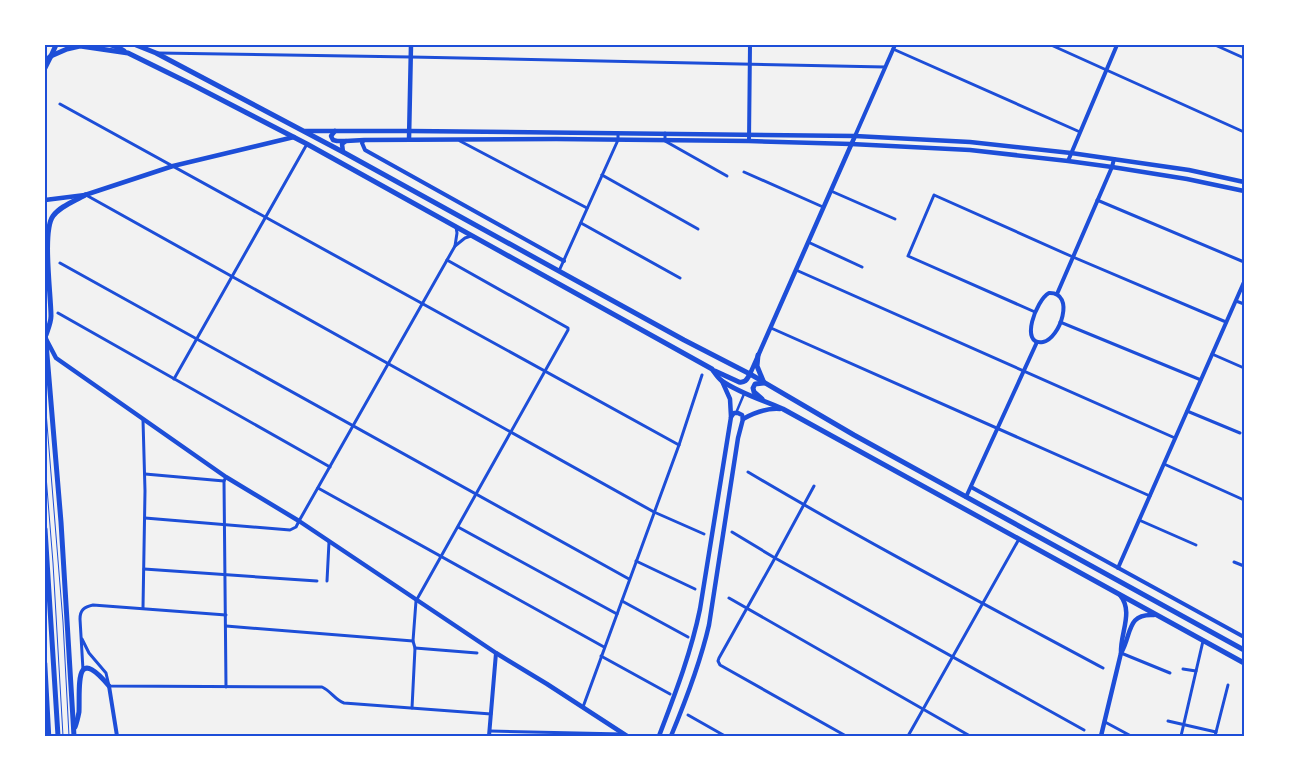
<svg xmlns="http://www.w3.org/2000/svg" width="1289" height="781" viewBox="0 0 1289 781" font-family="Figtree,sans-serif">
	<rect width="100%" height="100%" fill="#f2f2f2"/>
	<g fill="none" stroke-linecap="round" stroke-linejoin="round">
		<g stroke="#1d4ed8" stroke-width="1">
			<path d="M45,399L63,622L69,736"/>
			<path d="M45,463L53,563L63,736"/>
		</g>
		<path stroke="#1d4ed8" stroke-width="2.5" d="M736,413L744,394"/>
		<g stroke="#1d4ed8" stroke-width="3">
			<path d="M1051,45L1244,132"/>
			<path d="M1215,45L1244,58"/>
			<path d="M893,49L1080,132"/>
			<path d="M158,53L411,57L885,67"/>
			<path d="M60,104L679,445"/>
			<path d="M665,133V141L727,176"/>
			<path d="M460,141L587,208"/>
			<path d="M744,172L823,207"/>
			<path d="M602,175L698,229"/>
			<path d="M831,191L895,219"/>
			<path d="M86,195L654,512L704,534"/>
			<path d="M1097,200L1244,262"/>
			<path d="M581,223L680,278"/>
			<path d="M808,242L862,267"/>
			<path d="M455,246L457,233L456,227"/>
			<path d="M60,263L629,579"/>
			<path d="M796,270L1175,438"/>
			<path d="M559,271L618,140V133"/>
			<path d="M1236,301L1244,304"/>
			<path d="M1035,312L908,256L934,195L1073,257L1226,322"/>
			<path d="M58,313L330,467"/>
			<path d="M1060,322L1201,380"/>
			<path d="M771,328L1150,496"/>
			<path d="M1212,354L1244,368"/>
			<path d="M174,379L307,144"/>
			<path d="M1187,411L1240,433"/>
			<path d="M1164,464L1244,500"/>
			<path d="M748,472C864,541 984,604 1103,668"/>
			<path d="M145,474L224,481"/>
			<path d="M226,477L224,481L226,687"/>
			<path d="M814,486L775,558L719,658L718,661L720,665L846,736"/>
			<path d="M318,488L604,647"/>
			<path d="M145,518L290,530L296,527L299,521L455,246L465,238L471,236"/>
			<path d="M1139,520L1196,545"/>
			<path d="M458,527L617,614"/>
			<path d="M732,532L775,558L1084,730"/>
			<path d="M636,561L695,589"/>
			<path d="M1234,562L1244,566"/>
			<path d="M144,569L317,581"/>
			<path d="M327,581L329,542"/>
			<path d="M729,598L970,736"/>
			<path d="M622,601L688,637"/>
			<path d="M143,608L145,491L143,420"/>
			<path d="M226,626L413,641"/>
			<path d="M82,639L89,653L106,673L109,686L322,687C331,691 335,700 344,703L491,714"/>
			<path d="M415,648L477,653"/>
			<path d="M1121,653L1170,673"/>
			<path d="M601,656L670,694"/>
			<path d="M1183,669L1196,671"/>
			<path d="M83,670L80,619C80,610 84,607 93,605L226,615"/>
			<path d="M583,707L679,445L702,375"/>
			<path d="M412,708L415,648L413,641L416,601L568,330V328L447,260"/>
			<path d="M688,715L725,736"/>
			<path d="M1168,721L1216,732"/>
			<path d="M1105,722L1131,736"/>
			<path d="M490,731L623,734"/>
			<path d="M908,736L1019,539"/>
			<path d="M1181,736L1203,641"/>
			<path d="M1215,736L1228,685"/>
		</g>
		<g stroke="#1d4ed8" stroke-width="4">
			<path d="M855,136L895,45"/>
			<path d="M364,140L362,143L365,150L564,261"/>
			<path d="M749,141L750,45"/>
			<path d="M1068,161L1117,45"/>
			<path d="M1049,293C1076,292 1060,339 1043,342C1019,346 1036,300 1049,293Z"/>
			<path d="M1057,294L1112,167L1114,159"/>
			<path d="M971,487L1244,637"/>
			<path d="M966,497L1037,342"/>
			<path d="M1118,568L1244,282"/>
			<path d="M109,686L117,736"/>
			<path d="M489,736L496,653"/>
		</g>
		<g stroke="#1d4ed8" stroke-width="4.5">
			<path d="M305,131H410L855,136L970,142L1071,153L1189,170L1244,182"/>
			<path d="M335,131L331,136L333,140L337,141H346"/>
			<path d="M409,139L411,45"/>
			<path d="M343,152L342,144L346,141L364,140L556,139L749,141L851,144L970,150L1068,161L1112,167L1187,179L1244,191"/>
			<path d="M45,200L85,195L173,166L294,137"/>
			<path d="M46,339L56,358L226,477L299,521L496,653L547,684L627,736"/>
			<path d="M750,374L855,136"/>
			<path d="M731,417L734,413H738L742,415L743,419"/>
			<path d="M743,419C755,412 766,408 780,409"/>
			<path d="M1121,653C1132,635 1126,613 1154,615"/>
			<path d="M45,663L49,736"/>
			<path d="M659,736C675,694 691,653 700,609L731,417L730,399L722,381"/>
			<path d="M671,736C686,700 700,664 709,625L738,438L743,419"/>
			<path d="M1101,736L1121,653C1120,633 1134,612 1120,595"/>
		</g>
		<g stroke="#1d4ed8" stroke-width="5">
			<path d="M111,45L119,48L124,51"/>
			<path d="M136,45L156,53L343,152L684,340L750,374L854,435L1244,650"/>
			<path d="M51,56L67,49L80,46L128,53L191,84L307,144L712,369C715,373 718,378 722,381C741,394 763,400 783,409L1244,663"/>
			<path d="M45,61L51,56L56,45"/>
			<path d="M758,355L757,366L764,383L755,384L753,388L754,392L762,399"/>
			<path d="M715,371L739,382C746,383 747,379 750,374"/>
		</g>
		<g stroke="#1d4ed8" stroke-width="5">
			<path d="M45,68L51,56"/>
			<path d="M45,331L61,522L74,736"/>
			<path d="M46,335C48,329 51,322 51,316C51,295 42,231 53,216C60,206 75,201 85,195"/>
			<path d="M45,529L58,736"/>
			<path d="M75,727C77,722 78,717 79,712C80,686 74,644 109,686"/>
		</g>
	</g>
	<rect width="1289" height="781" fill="none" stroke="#ffffff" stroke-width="92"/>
	<rect x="46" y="46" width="1197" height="689" fill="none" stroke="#1d4ed8" stroke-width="2"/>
</svg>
